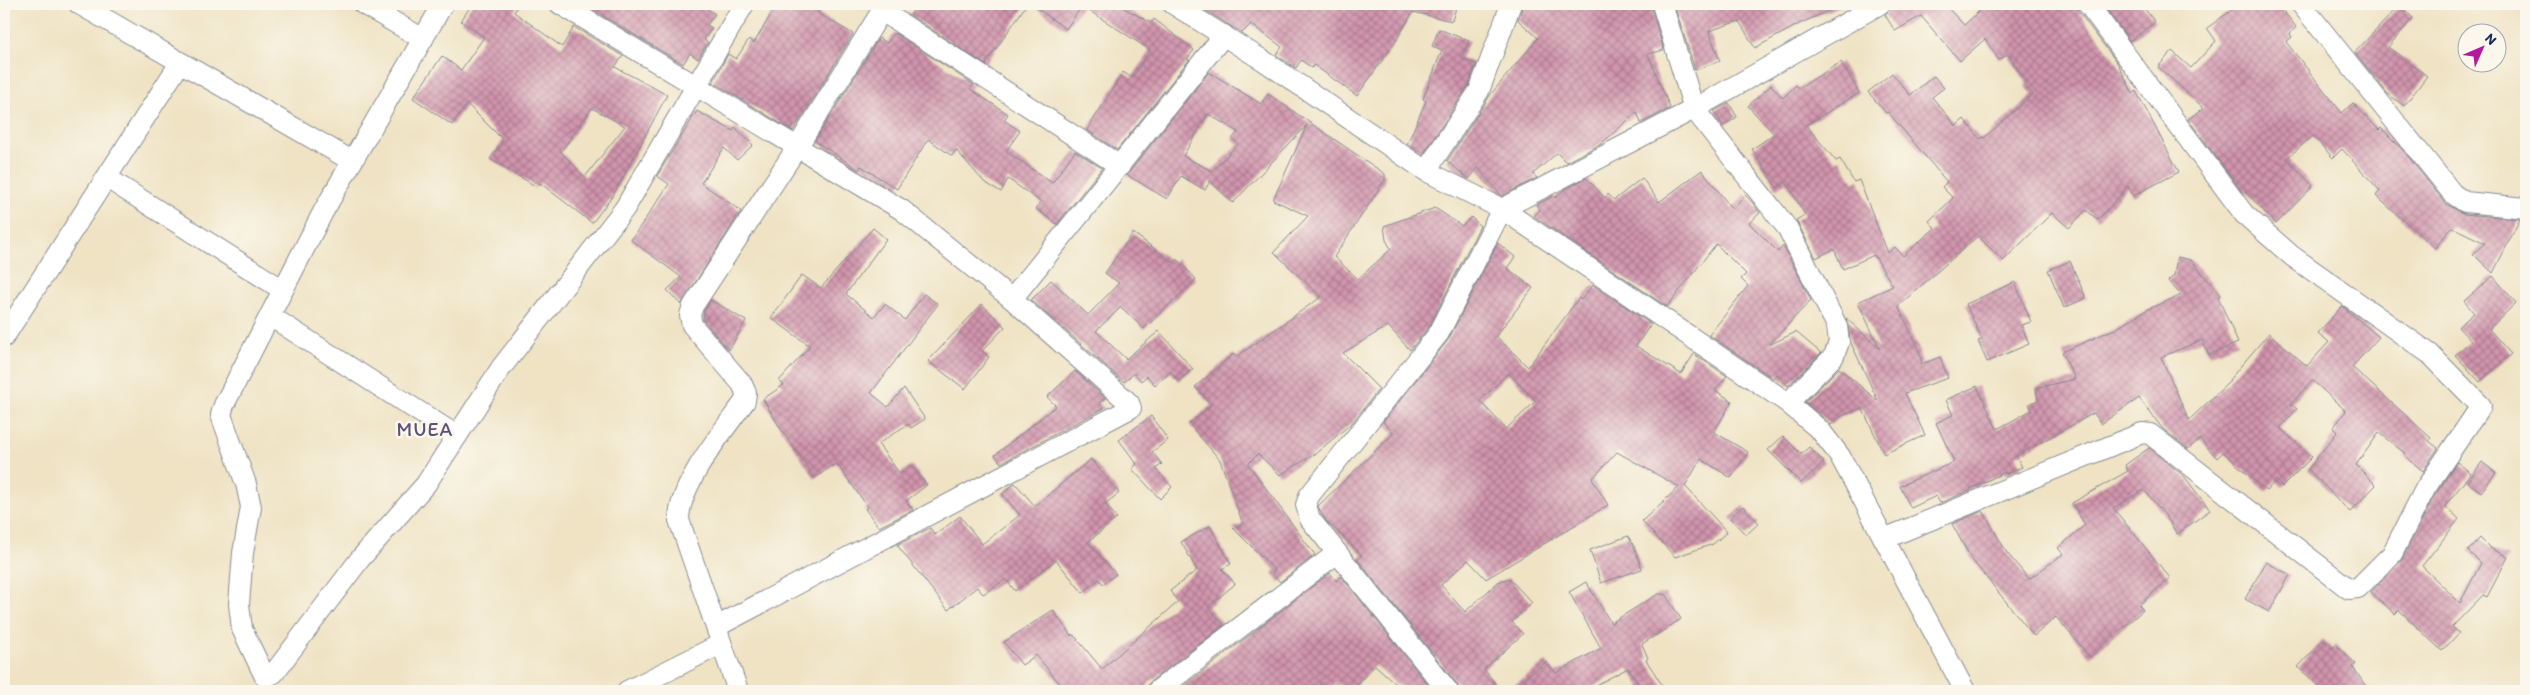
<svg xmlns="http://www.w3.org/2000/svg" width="2530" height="695" viewBox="0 0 2530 695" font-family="Itim,sans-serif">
	<defs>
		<pattern id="building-cross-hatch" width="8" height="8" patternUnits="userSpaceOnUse" patternTransform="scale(1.25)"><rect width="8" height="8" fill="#d194ac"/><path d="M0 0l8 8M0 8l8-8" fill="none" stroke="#a9798f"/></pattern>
	</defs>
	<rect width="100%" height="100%" fill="#fbf7ec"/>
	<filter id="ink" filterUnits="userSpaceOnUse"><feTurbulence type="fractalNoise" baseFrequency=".02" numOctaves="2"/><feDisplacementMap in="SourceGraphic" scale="10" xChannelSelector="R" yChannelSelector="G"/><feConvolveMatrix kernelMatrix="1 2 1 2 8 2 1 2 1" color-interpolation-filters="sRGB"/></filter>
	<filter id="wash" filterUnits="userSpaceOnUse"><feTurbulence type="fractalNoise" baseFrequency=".0096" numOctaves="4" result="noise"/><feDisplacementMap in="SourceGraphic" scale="20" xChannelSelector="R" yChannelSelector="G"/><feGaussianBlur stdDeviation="1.12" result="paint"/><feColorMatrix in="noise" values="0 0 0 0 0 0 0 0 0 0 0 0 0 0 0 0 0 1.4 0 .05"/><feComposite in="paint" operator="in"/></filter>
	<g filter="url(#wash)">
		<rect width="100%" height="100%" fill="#efe3c4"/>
		<g id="blocks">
			<g fill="url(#building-cross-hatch)" fill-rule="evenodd">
				<path d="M472,4H519L514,12L562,47L574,27L623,56L615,67L667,95L614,194L592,223L540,183L537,187L490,159L503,140L467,104L452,125L413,98L442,56L461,70L484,37L461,21ZM592,108L625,126L585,177L561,152Z"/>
				<path d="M589,4H700L715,14L707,25L712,28L704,40L708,42L698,59L690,53L683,64L587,6Z"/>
				<path d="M777,4H823L818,13L853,34L793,131L713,82L728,54L736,59L749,39L754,43Z"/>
				<path d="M919,4H1027L986,63L987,66L910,15Z"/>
				<path d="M1031,4H1117L1151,23L1154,19L1194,50L1187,59L1189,60L1117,150L1087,130L1123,72L1132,78L1150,50L1082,6L1066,29Z"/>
				<path d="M1195,4H1457L1452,21L1413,12L1394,44L1357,96L1314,65L1312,68L1301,60L1296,68L1276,55L1282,47L1251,24L1242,33Z"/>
				<path d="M1523,4H1650L1664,50L1648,54L1670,108L1641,123L1637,112L1601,144L1566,162L1557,153L1533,174L1537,178L1502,196L1478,168L1469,179L1447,161L1491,94L1538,38L1518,20Z"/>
				<path d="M1674,4H1844L1801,23L1755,48L1739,21L1709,31L1720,61L1695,70Z"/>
				<path d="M1892,4H1944L1964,25L1987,4H2076L2078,11L2118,64L2133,94L2136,91L2179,172L2133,196L2128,186L2098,220L2086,210L2069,228L2052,213L2003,261L1978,236L1898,306L1918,347L1922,364L1940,357L1948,378L1905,393L1925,435L1884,454L1862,408L1842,416L1831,425L1805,402L1839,368L1878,401L1851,343L1846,318L1880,349L1858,302L1893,286L1874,255L1843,269L1834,249L1816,258L1796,220L1805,215L1786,182L1777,188L1752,149L1774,134L1748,106L1771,85L1783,98L1796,85L1799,88L1841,62L1859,93L1806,125L1836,161L1840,159L1854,182L1859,180L1888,253L1895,247L1903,256L1935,228L1929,221L1953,198L1942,187L1947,182L1888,112L1886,113L1868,92L1892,73L1910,95L1934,76L1944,88L1932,97L1956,126L1964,119L1980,139L1983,137L1984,138L2033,94L2025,86L2027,84L2008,54L1999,60L1985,39L1960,61L1921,16L1895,31L1885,15Z"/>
				<path d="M2103,4H2141L2155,22L2130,41Z"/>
				<path d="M2240,4H2278L2296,27L2290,34L2292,37L2286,42L2342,113L2353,103L2379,130L2381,128L2403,150L2446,204L2464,214L2520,219L2493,273L2473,254L2485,243L2452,227L2435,248L2376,196L2380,191L2342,149L2333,158L2313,136L2287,158L2313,186L2276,224L2245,191L2243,193L2188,119L2204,108L2158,67L2172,51L2191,68L2216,41L2207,28Z"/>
				<path d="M2400,5L2413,18L2388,47L2427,76L2404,106L2387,93L2355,52Z"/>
				<path d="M1439,29L1469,41L1461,58L1476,64L1468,86L1424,153L1407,144L1426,101L1423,99L1442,50L1432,46Z"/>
				<path d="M895,33L974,85L970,89L1008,114L1004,120L1020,131L1006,151L1052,183L1075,151L1102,168L1057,224L1036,209L1041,202L1008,179L1001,192L984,182L956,150L952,156L928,139L897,189L861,166L859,170L815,141L879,38L887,43Z"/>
				<path d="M1209,72L1261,104L1268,94L1385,174V180L1334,257L1358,279L1391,249L1386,240L1384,226L1435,208L1462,226L1471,217L1480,226L1429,327L1410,350L1388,326L1343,353L1379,389L1352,423L1315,454L1280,475L1258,454L1248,464L1315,555L1280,582L1272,573L1275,570L1233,528L1243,524L1220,460L1189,424L1211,405L1195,387L1233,354L1236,357L1321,297L1274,252L1308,216L1273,200L1307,125L1233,203L1210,181L1205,190L1181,176L1167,199L1127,175ZM1208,114L1238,132L1232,139L1238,144L1212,171L1183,156Z"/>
				<path d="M1729,103L1737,117L1723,126L1714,111Z"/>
				<path d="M697,111L733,131L735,127L753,145L737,160L724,148L701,183L741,211L681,305L667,290L681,277L631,240L669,184L657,176Z"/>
				<path d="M1702,170L1732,209L1745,195L1752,202L1760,213L1749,223L1778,252L1783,246L1811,300L1769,345L1796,332L1821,353L1788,386L1777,374L1773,378L1709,335L1748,286L1741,279L1746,274L1716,244L1667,307L1534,216L1540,210L1536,205L1553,196L1555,198L1564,190L1586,178L1605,198L1608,194L1614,200L1642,178L1659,202Z"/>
				<path d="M873,228L886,239L846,294L874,317L885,304L905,320L924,294L938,304L871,393L888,407L904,388L925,419L911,428L908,424L878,444L900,474L911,465L927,485L906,501L913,510L879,527L865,509L868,507L836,463L815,478L779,426L763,399L784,385L779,381L810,346L771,318L802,275L821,288Z"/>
				<path d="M1133,233L1174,263L1177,259L1196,279L1144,329L1121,307L1096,331L1126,359L1159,331L1193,369L1178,381L1171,372L1155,385L1147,376L1141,381L1134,373L1124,382L1031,300L1051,280L1088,315L1119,283L1105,273Z"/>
				<path d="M1498,243L1515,257L1507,268L1533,288L1496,336L1528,367L1579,298L1581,300L1593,285L1651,324L1636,346L1681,374L1694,354L1727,376L1715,390L1732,401L1714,432L1748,452L1731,478L1701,459L1685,486L1727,532L1713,544L1675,557L1642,521L1679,487L1617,452L1592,479L1608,505L1486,579L1468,560L1441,585L1465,612L1498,582L1509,578L1532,603L1512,622L1523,634L1484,669L1501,691H1460L1457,684L1358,560L1362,555L1327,522L1321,513L1318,506L1394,433L1383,422L1448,340ZM1508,373L1536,401L1506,429L1480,401Z"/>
				<path d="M2177,257L2191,260L2221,295L2218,297L2238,343L2209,355L2202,340L2161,357L2189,420L2230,381L2229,380L2269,333L2307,366L2329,342L2318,333L2342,306L2379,337L2352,367L2431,438L2429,441L2438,448L2423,471L2405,456L2406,454L2379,433L2356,465L2376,485L2350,512L2308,469L2337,432L2333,428L2346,411L2312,380L2291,404L2297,409L2280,428L2312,457L2282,487L2276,480L2266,491L2223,452L2217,458L2200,439L2188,449L2162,428L2139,398L2101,424L2094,413L2016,456L2022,467L2006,474L2005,472L1970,489L1971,490L1940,503L1936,496L1911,508L1900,486L1954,462L1936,423L1953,415L1946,400L1977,386L1997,429L2032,410L2029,404L2038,400L2036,388L2075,379L2062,352L2117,328L2148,309L2181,295L2168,281L2174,276Z"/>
				<path d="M2070,261L2086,298L2064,308L2048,270Z"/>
				<path d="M2493,276L2516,303L2489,329L2511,354L2480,382L2455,355L2471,341L2458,327L2474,313L2464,301Z"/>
				<path d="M2015,282L2031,322L2021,325L2029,344L1987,362L1978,341L1982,340L1966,304Z"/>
				<path d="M711,300L746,321L729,350L703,320L704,311Z"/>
				<path d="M982,304L1005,327L982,351L989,357L965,389L928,361Z"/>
				<path d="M1075,371L1105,398L1099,403L1104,408L1001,463L995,455L1056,406L1047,397Z"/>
				<path d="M1151,416L1168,440L1152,452L1162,464L1156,469L1172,487L1160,499L1132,469L1137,464L1119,440Z"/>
				<path d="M1783,436L1801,454L1809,447L1824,462L1801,483L1768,450Z"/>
				<path d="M2149,448L2184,476L2210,510L2177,534L2165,515L2144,490L2113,508L2170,578L2139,605L2143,610L2090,657L2056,617L2034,636L1972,560L1952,524L1983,511L2007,553L2029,579L2063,554L2058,548L2085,525L2072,503L2128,471L2125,465Z"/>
				<path d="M1091,459L1119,493L1105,504L1117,518L1088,542L1116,574L1103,584L1099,579L1083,593L1056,560L1015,591L1006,579L983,594L977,587L948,610L897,545L930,528L935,535L960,516L982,544L1020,515L1002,494L1015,483L1035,506Z"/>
				<path d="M2457,462L2471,473L2445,506L2459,519L2422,566L2460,603L2481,563L2468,551L2480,538L2490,548L2508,557L2487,597L2483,595L2452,627L2459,633L2442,651L2399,610L2395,614L2371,592L2402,560L2435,495Z"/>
				<path d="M2482,462L2496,473L2481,492L2467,482Z"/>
				<path d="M1743,506L1759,523L1746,535L1730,518Z"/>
				<path d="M1210,526L1231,564L1222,569L1235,584L1208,607L1224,625L1150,682L1145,691H1066L1036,655L1022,665L1004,642L1053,610L1071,636L1073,634L1102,669L1178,602L1170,591L1197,570L1181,542Z"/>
				<path d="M1628,536L1634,546L1642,569L1601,583L1590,550Z"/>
				<path d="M2266,562L2290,575L2269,612L2245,599Z"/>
				<path d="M1330,573L1336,581L1341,576L1433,691H1404L1375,665L1351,691H1346L1336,682L1328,691L1320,684L1312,691H1182L1180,689Z"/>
				<path d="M1586,582L1611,623L1658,594H1665L1681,619L1642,644L1648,658L1646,660L1666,691H1643L1628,668L1585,691H1506L1546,662L1556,673L1601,648L1569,592Z"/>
				<path d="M2323,640L2332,649L2336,645L2356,664L2353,667L2369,691H2324L2298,667Z"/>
			</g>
		</g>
	</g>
	<g filter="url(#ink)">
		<use href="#blocks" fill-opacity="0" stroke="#858991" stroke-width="1"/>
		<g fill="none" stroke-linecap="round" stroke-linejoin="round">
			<g stroke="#858991" stroke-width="22">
				<g id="minor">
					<path d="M79,4L352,161"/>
					<path d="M363,4L423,39"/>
					<path d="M443,4L323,212L224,405L221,415L246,484L251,507L243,553L239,604L242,629L265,677L274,673L360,559L426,484L501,368L625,208L744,4"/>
					<path d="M560,4L902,210L1012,299L1129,403L1131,408L716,627"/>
					<path d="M1173,4L1264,61L1426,171L1502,209L1788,403L1820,430L1840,456L1965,691"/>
					<path d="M1662,4L1694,109L1788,229L1837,326L1839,342L1834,356L1788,403"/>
					<path d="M2301,4L2453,194L2465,202L2526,208"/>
					<path d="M882,11L1120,166"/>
					<path d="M1426,171L1479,91L1511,4"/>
					<path d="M107,178L283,290"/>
					<path d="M1012,299L1224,35"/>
					<path d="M270,316L457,436"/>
					<path d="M4,337L180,63"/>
					<path d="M1884,539L2142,433L2150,434L2349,589L2358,588L2392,554L2425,489L2481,406L2430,354L2292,256L2244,214L2088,4"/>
					<path d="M627,691L721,644"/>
					<path d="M738,691L679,520C679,484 724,430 745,401L746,393L742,384L692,325L690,315L693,306L798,146L886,4"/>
					<path d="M1157,691L1337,553"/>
					<path d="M1448,691L1310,519L1306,505L1309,496L1439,333L1502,209L1694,109L1880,4"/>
				</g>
			</g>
			<use href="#minor" stroke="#fff" stroke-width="20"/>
		</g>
	</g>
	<g text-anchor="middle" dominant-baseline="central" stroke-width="5" stroke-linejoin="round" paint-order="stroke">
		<g font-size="20" letter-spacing="1" fill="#5b5279" stroke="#fbf7ec">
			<text x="425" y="429">MUEA</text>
		</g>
	</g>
	<rect width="2530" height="695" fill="none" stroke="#fbf7ec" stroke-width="20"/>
	<g transform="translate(2482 48) rotate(45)"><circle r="24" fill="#fbf7ec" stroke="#a1a7b3"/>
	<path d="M0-4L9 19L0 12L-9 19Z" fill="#b5179e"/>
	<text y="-8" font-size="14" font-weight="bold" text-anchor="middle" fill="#1b2f5e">N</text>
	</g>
</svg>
